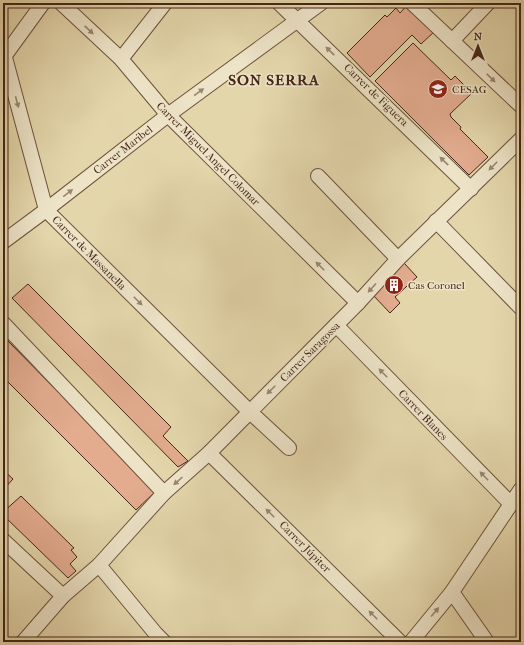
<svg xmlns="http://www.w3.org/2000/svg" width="524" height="645" viewBox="0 0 524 645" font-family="'IM FELL French Canon',serif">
	<rect width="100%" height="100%" fill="#e4d6ab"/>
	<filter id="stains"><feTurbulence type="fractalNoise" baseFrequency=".005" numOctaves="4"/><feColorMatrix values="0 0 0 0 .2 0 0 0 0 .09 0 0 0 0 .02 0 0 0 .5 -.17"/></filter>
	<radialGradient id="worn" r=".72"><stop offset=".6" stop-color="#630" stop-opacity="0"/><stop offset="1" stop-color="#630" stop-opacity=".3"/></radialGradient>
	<g fill="#e3ac8f" stroke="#452617">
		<path d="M408,4L435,31L421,44L412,35L370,77L347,53L385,15L387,17L396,8L400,13Z"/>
		<path d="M413,43L451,80L455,76L472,93L450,114L451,117L461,127L460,129L488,157L469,175L375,81Z"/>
		<path d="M404,263L417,277L395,297L400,303L390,313L372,294Z"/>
		<path d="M28,284L171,427L163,436L188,461L178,467L12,298Z"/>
		<path d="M3,336L156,491L136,510L3,377Z"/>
		<path d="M3,470L13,479L3,490Z"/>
		<path d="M21,496L74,548L71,550L77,557L70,564L76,571L68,578L3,515V512Z"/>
	</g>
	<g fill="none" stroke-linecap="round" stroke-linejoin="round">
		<g stroke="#6d523c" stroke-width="16">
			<g id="street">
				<path d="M61,3L121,59L168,115L358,303"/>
				<path d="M279,3L471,189"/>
				<path d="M412,3L521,106"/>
				<path d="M452,41L488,3"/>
				<path d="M3,50L46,210L250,412L289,448"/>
				<path d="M3,58L43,3"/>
				<path d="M121,59L165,3"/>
				<path d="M318,176L398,259"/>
				<path d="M436,221L521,308"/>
				<path d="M3,242L46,210L168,115L321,3"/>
				<path d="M3,323L164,493"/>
				<path d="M336,325L511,504"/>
				<path d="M209,453L400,642"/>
				<path d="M3,540L63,596"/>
				<path d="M99,565L156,634L164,642"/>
				<path d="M452,592L487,642"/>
				<path d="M23,642L63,596L99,565L164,493L209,453L358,303L398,259L521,139"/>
				<path d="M411,642L452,592L521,489"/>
			</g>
		</g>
		<use href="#street" stroke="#ede4c8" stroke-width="14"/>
	</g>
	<defs><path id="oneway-solid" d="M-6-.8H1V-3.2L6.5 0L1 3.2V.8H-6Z"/></defs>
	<g fill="#998570">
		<use href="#oneway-solid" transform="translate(89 30) rotate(43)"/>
		<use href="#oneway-solid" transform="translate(330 51) rotate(-136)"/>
		<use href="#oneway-solid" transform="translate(491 78) rotate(44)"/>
		<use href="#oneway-solid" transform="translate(199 92) rotate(-36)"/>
		<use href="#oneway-solid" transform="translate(17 102) rotate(75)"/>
		<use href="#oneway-solid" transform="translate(444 161) rotate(-136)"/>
		<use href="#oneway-solid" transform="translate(493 166) rotate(135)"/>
		<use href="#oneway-solid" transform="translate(68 193) rotate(-38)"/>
		<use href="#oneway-solid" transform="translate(320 266) rotate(-135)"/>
		<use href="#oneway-solid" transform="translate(372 288) rotate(132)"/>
		<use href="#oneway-solid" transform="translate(138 301) rotate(45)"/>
		<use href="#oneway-solid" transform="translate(383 373) rotate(-134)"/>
		<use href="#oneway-solid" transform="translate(271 390) rotate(135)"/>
		<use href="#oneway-solid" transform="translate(484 476) rotate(-134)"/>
		<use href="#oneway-solid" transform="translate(178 481) rotate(138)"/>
		<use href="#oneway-solid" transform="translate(270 513) rotate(-135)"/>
		<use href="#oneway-solid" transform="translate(435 612) rotate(-50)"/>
		<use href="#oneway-solid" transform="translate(373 615) rotate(-135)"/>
	</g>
	<defs>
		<g id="university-disc" transform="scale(1)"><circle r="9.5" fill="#8f2418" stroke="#ede4c8"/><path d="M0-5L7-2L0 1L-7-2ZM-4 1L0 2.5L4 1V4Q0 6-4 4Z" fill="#fff"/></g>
		<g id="building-disc" transform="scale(1)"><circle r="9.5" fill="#8f2418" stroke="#ede4c8"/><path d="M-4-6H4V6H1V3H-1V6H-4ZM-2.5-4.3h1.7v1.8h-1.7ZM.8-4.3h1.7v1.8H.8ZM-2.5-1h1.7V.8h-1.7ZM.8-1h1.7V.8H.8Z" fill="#fff"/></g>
	</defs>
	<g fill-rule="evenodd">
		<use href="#university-disc" x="438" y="89"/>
		<use href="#building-disc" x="394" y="285"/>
	</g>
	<g text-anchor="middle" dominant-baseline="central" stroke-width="3" stroke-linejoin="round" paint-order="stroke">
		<g font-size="11" fill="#452617" stroke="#ede4c8" text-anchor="start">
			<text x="452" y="89">CESAG</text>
			<text x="408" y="285">Cas Coronel</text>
		</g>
		<g font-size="11" fill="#452617" stroke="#ede4c8">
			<text transform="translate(376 95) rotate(44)">Carrer de Figuera</text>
			<text transform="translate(123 150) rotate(-38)">Carrer Maribel</text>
			<text transform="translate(208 154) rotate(45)">Carrer Miguel Angel Colomar</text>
			<text transform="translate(89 253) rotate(45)">Carrer de Massanella</text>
			<text transform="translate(310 352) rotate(-45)">Carrer Saragossa</text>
			<text transform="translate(423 415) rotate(46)">Carrer Blanes</text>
			<text transform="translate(305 547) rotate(45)">Carrer Júpiter</text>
		</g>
		<g font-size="15" font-weight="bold" letter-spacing="1" fill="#452617" stroke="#ede4c8">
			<text x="274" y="80">SON SERRA</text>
		</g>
	</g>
	<rect width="524" height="645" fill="none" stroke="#e4d6ab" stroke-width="16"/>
	<rect x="4" y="4" width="516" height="637" fill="none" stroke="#452617" stroke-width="2"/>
	<rect x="8" y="8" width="508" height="629" fill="none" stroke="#452617"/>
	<g transform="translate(478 46)" stroke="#ede4c8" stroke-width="3" paint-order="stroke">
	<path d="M0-3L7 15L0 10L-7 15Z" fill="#452617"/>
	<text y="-6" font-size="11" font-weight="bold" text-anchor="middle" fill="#452617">N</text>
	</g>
	<rect width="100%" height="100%" filter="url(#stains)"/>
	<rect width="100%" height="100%" fill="url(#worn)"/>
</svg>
